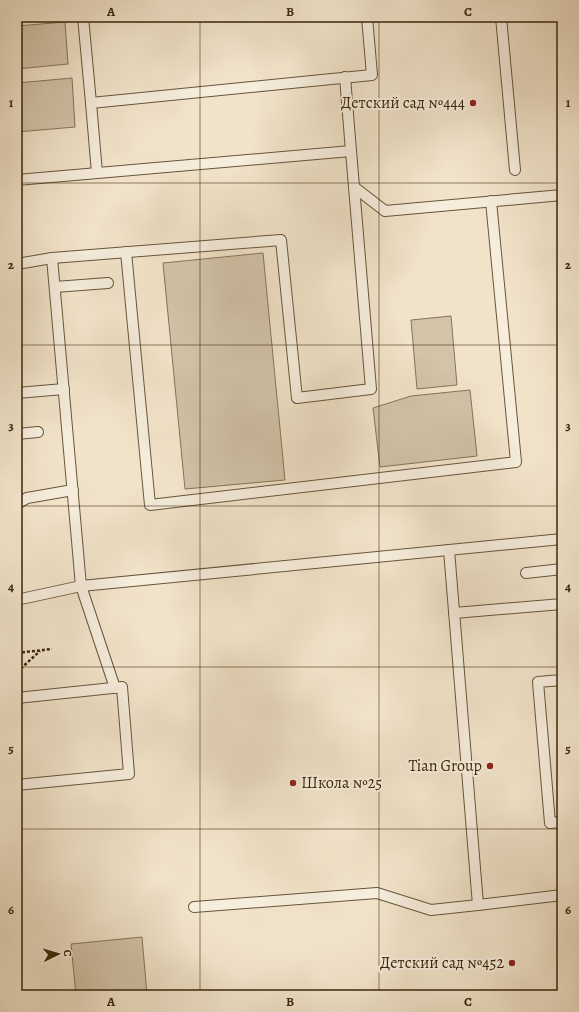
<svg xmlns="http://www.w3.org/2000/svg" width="579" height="1012" viewBox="0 0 579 1012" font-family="Alegreya,serif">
	<rect width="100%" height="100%" fill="#f1e3ca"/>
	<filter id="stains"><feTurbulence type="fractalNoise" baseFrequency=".005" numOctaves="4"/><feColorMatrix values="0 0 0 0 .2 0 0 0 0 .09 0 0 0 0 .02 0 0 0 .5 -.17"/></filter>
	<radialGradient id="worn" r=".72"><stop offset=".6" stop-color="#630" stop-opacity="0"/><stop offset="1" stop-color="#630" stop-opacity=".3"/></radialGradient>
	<g fill="#d2c3a9" stroke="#867458">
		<path d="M65,22L68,64L17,69V26Z"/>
		<path d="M72,78L75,127L17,132V83Z"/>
		<path d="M263,253L285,480L185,489L163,263Z"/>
		<path d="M451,316L457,385L417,389L411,320Z"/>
		<path d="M470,390L477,456L380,467L373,408L411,396Z"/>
		<path d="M142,937L147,995H76L71,944Z"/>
	</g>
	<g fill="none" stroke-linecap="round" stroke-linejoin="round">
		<g stroke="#685538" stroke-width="12">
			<g id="lane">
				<path d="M83,17L91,103"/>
				<path d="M501,17L515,170"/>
				<path d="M345,77L351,151"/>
				<path d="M97,173L91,103L372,75L367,17"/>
				<path d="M17,180L351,151L354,187L385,211L562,195"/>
				<path d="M126,252L150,505L516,462L491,201"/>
				<path d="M52,258L81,586L562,539"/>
				<path d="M17,264L52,258L281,240L297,398L371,389L354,187"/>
				<path d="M55,287L108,283"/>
				<path d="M17,393L64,389"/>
				<path d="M17,434L38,432"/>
				<path d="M17,504L27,498L73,490"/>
				<path d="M449,550L478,905L562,895"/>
				<path d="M526,573L562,569"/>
				<path d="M21,599L81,586L115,688"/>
				<path d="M454,613L562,604"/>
				<path d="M562,680L538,682L550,823L562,822"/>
				<path d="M17,698L122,687L129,774L17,785"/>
				<path d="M194,907L377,893L431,910L478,905"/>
			</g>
		</g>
		<g stroke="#3a2608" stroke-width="2.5" stroke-dasharray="3 2" stroke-linecap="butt">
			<path d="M17,653L52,649"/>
			<path d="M17,672L40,651"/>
		</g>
		<use href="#lane" stroke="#f6eddd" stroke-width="10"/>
	</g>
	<path fill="none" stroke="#3a2608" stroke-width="1" stroke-opacity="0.55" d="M200,17V995M379,17V995M17,183H562M17,345H562M17,506H562M17,667H562M17,829H562"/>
	<g fill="#8f2418" stroke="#f6eddd" stroke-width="1.5">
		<circle cx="473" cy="103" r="4"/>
		<circle cx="490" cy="766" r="4"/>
		<circle cx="293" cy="783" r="4"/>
		<circle cx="512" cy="963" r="4"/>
	</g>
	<g text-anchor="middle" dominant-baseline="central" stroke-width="4" stroke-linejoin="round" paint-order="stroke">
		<g font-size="16" fill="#3a2608" stroke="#f6eddd" text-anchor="end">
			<text x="465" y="103">Детский сад №444</text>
			<text x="482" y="766">Tian Group</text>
			<text x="301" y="783" text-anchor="start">Школа №25</text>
			<text x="504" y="963">Детский сад №452</text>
		</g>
	</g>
	<rect width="579" height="1012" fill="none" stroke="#f1e3ca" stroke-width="44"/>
	<g transform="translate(58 954) rotate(85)" stroke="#f6eddd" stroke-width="3" paint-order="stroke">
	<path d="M0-3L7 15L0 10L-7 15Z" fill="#3a2608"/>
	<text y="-6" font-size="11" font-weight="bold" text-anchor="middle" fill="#3a2608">С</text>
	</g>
	<rect x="22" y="22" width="535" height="968" fill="none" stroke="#3a2608" stroke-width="1.5"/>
	<g font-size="13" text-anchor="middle" font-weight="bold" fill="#3a2608">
		<text x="111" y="16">A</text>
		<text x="290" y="16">B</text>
		<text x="468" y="16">C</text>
		<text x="11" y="107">1</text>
		<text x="568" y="107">1</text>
		<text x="11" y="269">2</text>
		<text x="568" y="269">2</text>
		<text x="11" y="430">3</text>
		<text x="568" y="430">3</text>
		<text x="11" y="591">4</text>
		<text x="568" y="591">4</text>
		<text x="11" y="753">5</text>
		<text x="568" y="753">5</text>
		<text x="11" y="914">6</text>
		<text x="568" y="914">6</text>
		<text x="111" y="1006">A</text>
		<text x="290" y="1006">B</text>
		<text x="468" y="1006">C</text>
	</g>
	<rect width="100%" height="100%" filter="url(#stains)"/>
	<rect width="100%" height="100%" fill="url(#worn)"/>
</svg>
